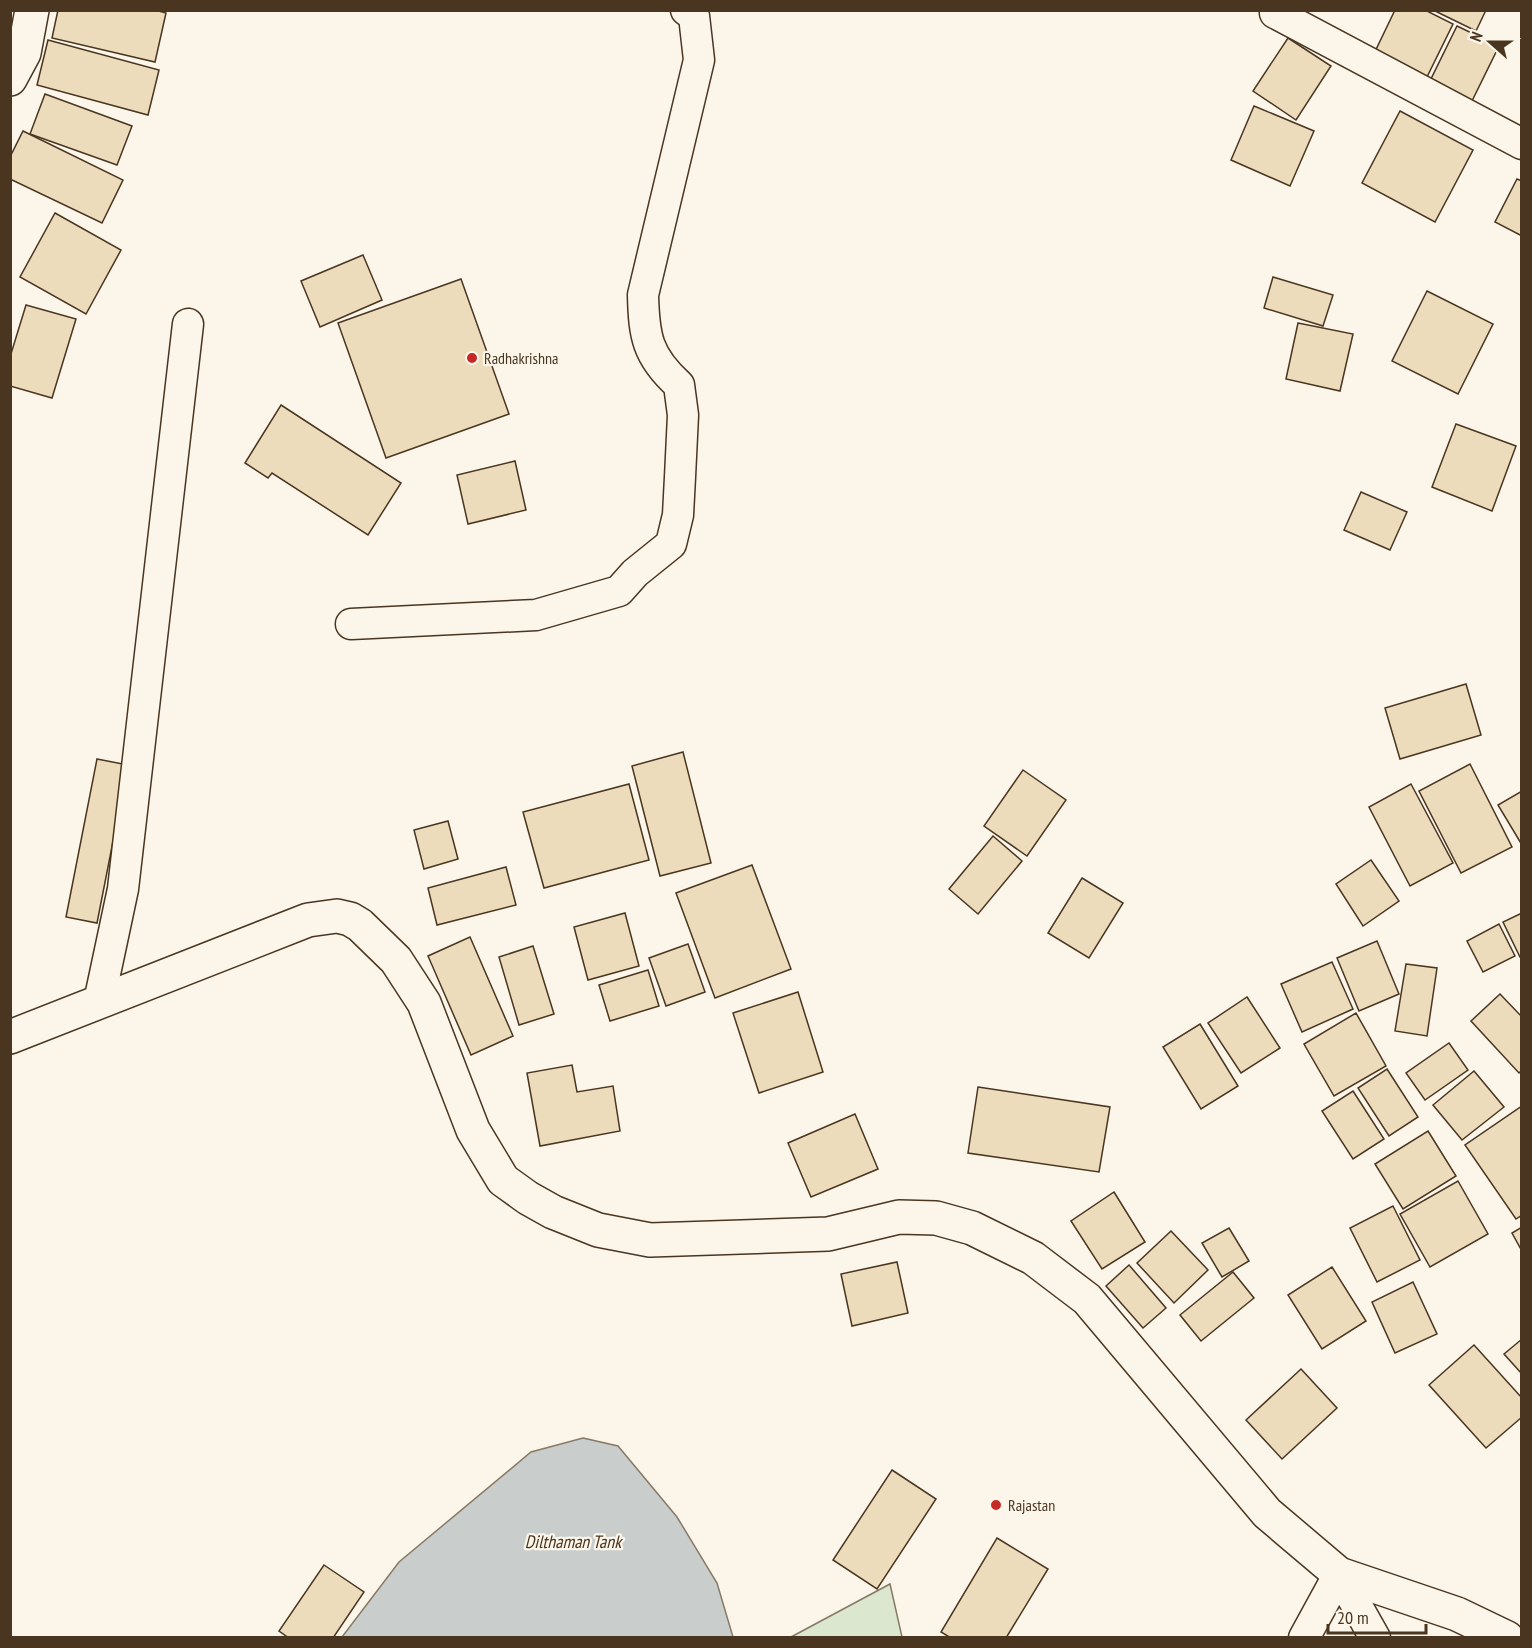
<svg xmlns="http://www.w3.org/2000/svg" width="1532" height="1648" viewBox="0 0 1532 1648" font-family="'PT Sans Narrow',sans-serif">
	<rect width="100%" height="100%" fill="#fbf6e9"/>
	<path fill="#dce7d0" stroke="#887966" stroke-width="1.5" d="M890,1584L902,1637H791Z"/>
	<path fill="#c9cecd" stroke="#887966" stroke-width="1.5" d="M583,1438L618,1446L677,1517L717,1583L733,1637H342L399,1562L531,1452Z"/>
	<g fill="#ecdcbc" stroke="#4a3520" stroke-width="1.5">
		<path d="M58,10H155L166,13L155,62L52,38Z"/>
		<path d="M1395,10H1425L1453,24L1423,85L1371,60Z"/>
		<path d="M1433,10H1486L1476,31Z"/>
		<path d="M1457,26L1499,46L1469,107L1427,87Z"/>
		<path d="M1288,38L1331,66L1296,120L1253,91Z"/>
		<path d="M48,40L159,70L148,115L37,85Z"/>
		<path d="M45,94L132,126L117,165L30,134Z"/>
		<path d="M1254,106L1314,131L1290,186L1231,160Z"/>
		<path d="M1400,111L1473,150L1435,222L1362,183Z"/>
		<path d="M23,131L123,180L102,223L10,179V157Z"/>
		<path d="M1517,179L1522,181V236L1495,222Z"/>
		<path d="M55,213L121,250L86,314L20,277Z"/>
		<path d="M363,255L382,300L320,327L301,281Z"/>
		<path d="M1273,277L1333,295L1323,326L1264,308Z"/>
		<path d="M461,279L509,414L386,458L338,323Z"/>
		<path d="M1427,291L1493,324L1458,394L1392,361Z"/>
		<path d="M26,305L76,319L52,398L10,386V357Z"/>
		<path d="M1298,323L1353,334L1340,391L1286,379Z"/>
		<path d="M281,405L401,483L368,535L272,473L268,478L245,463Z"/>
		<path d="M1456,424L1516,446L1492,511L1432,487Z"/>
		<path d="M515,461L526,510L468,524L457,475Z"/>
		<path d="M1361,492L1407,512L1390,550L1344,530Z"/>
		<path d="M1466,684L1481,735L1400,759L1385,708Z"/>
		<path d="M683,752L711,863L660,876L632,766Z"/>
		<path d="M97,759L128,765L97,923L66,917Z"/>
		<path d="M1470,764L1512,847L1461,873L1419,791Z"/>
		<path d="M1023,770L1066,800L1027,856L984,826Z"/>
		<path d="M629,784L649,860L544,888L523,812Z"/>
		<path d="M1411,784L1453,863L1410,886L1369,807Z"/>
		<path d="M1522,791V845L1498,805Z"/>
		<path d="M448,821L458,859L424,869L414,830Z"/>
		<path d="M993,836L1022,861L978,914L949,889Z"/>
		<path d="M1371,860L1399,901L1363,926L1336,884Z"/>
		<path d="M752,865L791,969L715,998L676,893Z"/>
		<path d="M506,867L516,905L437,925L428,888Z"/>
		<path d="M1082,878L1123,903L1089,958L1048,933Z"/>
		<path d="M625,913L639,966L588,980L574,927Z"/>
		<path d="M1522,913V956L1520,957L1503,922Z"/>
		<path d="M1499,924L1515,956L1483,972L1467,941Z"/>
		<path d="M470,937L513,1036L471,1055L428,956Z"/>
		<path d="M1377,941L1399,994L1359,1011L1337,958Z"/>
		<path d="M688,944L705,992L666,1006L649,958Z"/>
		<path d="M533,946L554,1014L519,1025L499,957Z"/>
		<path d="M1332,962L1353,1009L1302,1032L1281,984Z"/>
		<path d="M1406,964L1437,968L1427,1036L1395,1031Z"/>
		<path d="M648,970L659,1006L610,1021L599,985Z"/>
		<path d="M798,992L823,1072L759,1093L733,1013Z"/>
		<path d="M1500,994L1522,1017V1070L1519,1073L1471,1021Z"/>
		<path d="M1247,997L1280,1048L1241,1073L1208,1023Z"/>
		<path d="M1356,1013L1386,1066L1334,1096L1304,1044Z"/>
		<path d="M1200,1024L1238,1086L1201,1109L1163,1047Z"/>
		<path d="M1449,1043L1468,1070L1425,1100L1406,1073Z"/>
		<path d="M572,1065L577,1092L613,1086L620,1131L540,1146L527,1073Z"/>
		<path d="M1387,1069L1418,1117L1389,1136L1358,1088Z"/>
		<path d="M1474,1071L1504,1107L1462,1140L1433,1105Z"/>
		<path d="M978,1087L1110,1107L1099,1172L968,1153Z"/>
		<path d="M1353,1091L1384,1139L1353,1159L1322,1111Z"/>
		<path d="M1522,1106V1215L1516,1219L1465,1145Z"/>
		<path d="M855,1114L878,1169L811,1197L788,1143Z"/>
		<path d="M1428,1131L1456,1176L1403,1209L1375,1164Z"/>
		<path d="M1458,1181L1488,1234L1430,1267L1400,1214Z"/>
		<path d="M1114,1192L1145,1242L1102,1269L1071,1221Z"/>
		<path d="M1393,1206L1420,1260L1377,1282L1350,1228Z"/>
		<path d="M1522,1227V1251L1512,1233Z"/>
		<path d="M1229,1228L1249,1261L1222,1277L1202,1243Z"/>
		<path d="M1171,1231L1208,1270L1174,1303L1137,1263Z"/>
		<path d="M897,1262L908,1313L852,1326L841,1274Z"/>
		<path d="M1129,1265L1166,1308L1143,1328L1106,1286Z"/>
		<path d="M1332,1267L1366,1321L1322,1349L1288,1295Z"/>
		<path d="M1233,1272L1254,1298L1201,1341L1180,1315Z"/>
		<path d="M1413,1282L1437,1334L1395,1353L1372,1302Z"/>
		<path d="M1522,1339V1374L1504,1354Z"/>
		<path d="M1474,1345L1522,1398V1417L1486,1448L1429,1385Z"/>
		<path d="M1301,1369L1337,1408L1282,1459L1246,1420Z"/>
		<path d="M892,1470L936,1499L877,1589L833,1560Z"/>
		<path d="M997,1538L1048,1569L1006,1638H951L941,1632Z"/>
		<path d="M324,1565L364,1592L333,1638H289L279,1631Z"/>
	</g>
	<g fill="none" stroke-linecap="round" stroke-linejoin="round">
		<g stroke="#4a3520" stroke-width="33">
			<g id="minor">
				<path d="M1275,13L1522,144"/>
				<path d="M351,624L536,615L619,591L635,573L671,544L678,515L680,477L683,415L679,385C647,356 644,336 643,295L699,60L694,16L686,10"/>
				<path d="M99,1002L123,889L188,324"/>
				<path d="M1304,1638L1339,1574L1375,1638"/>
			</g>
		</g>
		<g stroke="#4a3520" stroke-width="36">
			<path id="secondary" d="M10,79L24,53L32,10"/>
		</g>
		<g stroke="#4a3520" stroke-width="36">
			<path id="primary" d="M10,1037L308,920L337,916L350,919L360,925L396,960L424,1003L473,1130L503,1180L528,1198L553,1212L598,1230L650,1240L828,1234L899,1217L936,1218L972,1228L1033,1258L1087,1299L1267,1513L1339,1574L1457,1614L1507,1638"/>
		</g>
		<use href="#minor" stroke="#fbf6e9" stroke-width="30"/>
		<use href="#secondary" stroke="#fbf6e9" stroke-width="33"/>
		<use href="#primary" stroke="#fbf6e9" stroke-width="33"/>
	</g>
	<g fill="#c62828" stroke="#fbf6e9" stroke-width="2">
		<circle cx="472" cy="358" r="6"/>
		<circle cx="996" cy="1505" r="6"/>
	</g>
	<g text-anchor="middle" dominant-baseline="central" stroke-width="4.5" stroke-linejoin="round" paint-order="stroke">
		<g font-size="16" fill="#4a3520" stroke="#fbf6e9" text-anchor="start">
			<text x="484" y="358">Radhakrishna</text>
			<text x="1008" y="1505">Rajastan</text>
		</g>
		<g font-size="18" font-style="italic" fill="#4a3520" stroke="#fbf6e9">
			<text x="573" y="1541">Dilthaman Tank</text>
		</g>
	</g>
	<rect width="1532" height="1648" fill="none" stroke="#4a3520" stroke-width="24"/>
	<g transform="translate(1490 42) rotate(291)" stroke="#fbf6e9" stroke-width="4.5" paint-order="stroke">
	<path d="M0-4.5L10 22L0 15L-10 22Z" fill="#4a3520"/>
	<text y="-9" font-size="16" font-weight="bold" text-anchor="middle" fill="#4a3520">N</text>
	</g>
	<path d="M1328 1624v9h98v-9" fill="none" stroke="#4a3520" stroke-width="3"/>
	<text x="1337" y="1624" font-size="18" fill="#4a3520" stroke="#fbf6e9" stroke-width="4.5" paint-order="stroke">20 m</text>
</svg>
